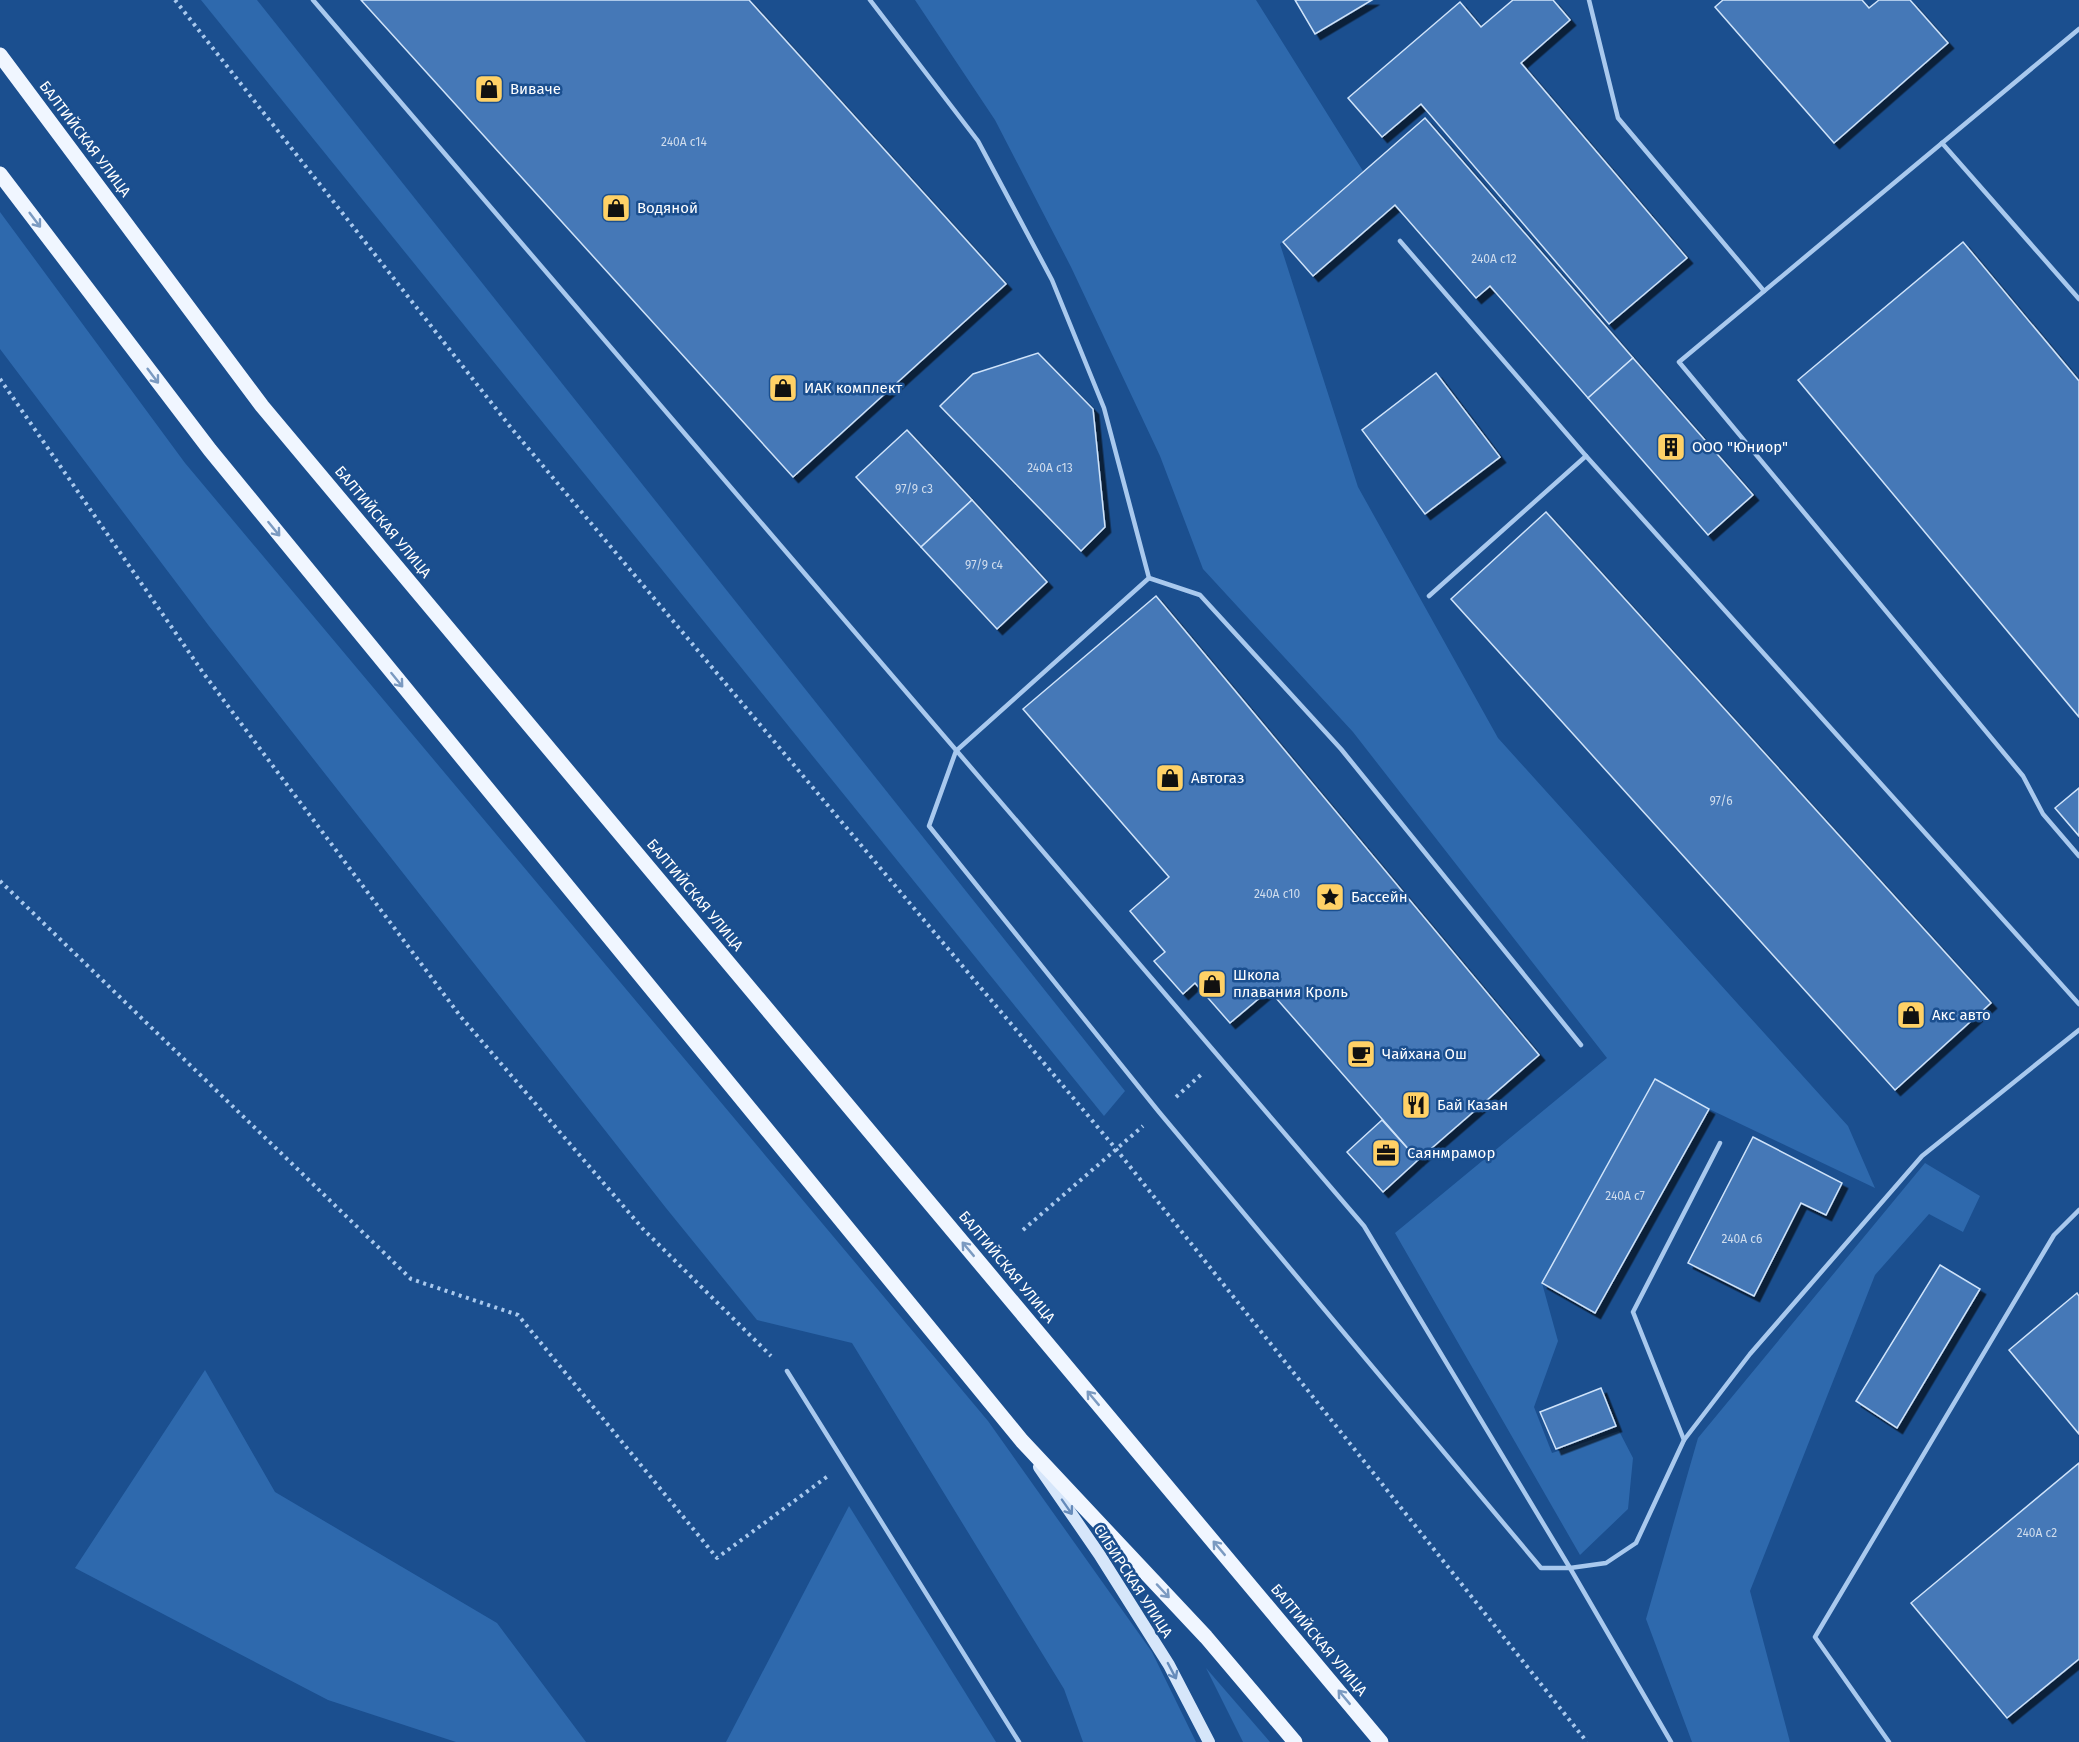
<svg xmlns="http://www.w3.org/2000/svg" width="2079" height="1742" viewBox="0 0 2079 1742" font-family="'Fira Sans',sans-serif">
	<defs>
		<filter id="shadow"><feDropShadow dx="5.5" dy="5.5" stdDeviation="0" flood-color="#0009"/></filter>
	</defs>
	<rect width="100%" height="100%" fill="#1b4f8f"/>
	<g fill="#2e69ad">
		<path d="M201,0H257L1125,1091L1104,1116Z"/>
		<path d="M915,0H1256L1363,171L1280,244L1358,487L1498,738L1848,1126L1875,1188L1709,1109L1655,1079L1542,1283L1558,1341L1534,1407L1552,1453L1619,1431L1633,1458L1628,1509L1580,1555L1395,1233L1607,1058L1353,732L1203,569L1160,456L1071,267L995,120Z"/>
		<path d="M0,212L185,463L988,1421L1152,1652L1196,1742H1083L1064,1689L852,1343L757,1320L666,1208L209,626L0,349Z"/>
		<path d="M1925,1163L1980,1196L1963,1232L1929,1214L1875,1275L1750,1591L1790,1742H1692L1646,1619L1698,1438Z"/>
		<path d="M205,1370L275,1492L497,1623L586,1742H456L328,1700L75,1568Z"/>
		<path d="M849,1506L996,1742H726Z"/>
		<path d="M1206,1668L1270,1742H1243Z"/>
	</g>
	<g fill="#4478b7" stroke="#cfe3fa" stroke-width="1.5" filter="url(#shadow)">
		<path d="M361,0H749L1006,284L793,477Z"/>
		<path d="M1295,0H1372L1315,34Z"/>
		<path d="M1513,0H1553L1570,20L1521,63L1687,258L1609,324L1421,104L1382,137L1348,98L1460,2L1481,27Z"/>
		<path d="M1723,0H1862L1869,8L1879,0H1910L1948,43L1834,143L1715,7Z"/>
		<path d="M1425,118L1633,358L1588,398L1490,286L1476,298L1395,205L1313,276L1283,242Z"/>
		<path d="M1963,242L2079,381V717L1798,380Z"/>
		<path d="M1038,353L1093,409L1105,527L1081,551L940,406L973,374Z"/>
		<path d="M1633,358L1753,495L1708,535L1588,398Z"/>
		<path d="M1436,373L1500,457L1425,514L1362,430Z"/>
		<path d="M907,430L972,500L921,547L856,477Z"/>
		<path d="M972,500L1047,582L997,629L921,547Z"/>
		<path d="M1546,512L1991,1003L1895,1090L1451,599Z"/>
		<path d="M1156,596L1539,1055L1418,1160L1269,990L1230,1023L1195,983L1183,994L1154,961L1165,952L1130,911L1169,877L1023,709Z"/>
		<path d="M2079,788V836L2055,808Z"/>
		<path d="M1655,1079L1709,1109L1595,1313L1542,1283Z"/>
		<path d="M1382,1120L1418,1160L1383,1192L1347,1152Z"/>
		<path d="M1753,1137L1842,1183L1826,1215L1801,1203L1754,1296L1688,1263Z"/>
		<path d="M1940,1265L1980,1289L1897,1428L1856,1401Z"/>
		<path d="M2077,1293L2079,1296V1434L2009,1350Z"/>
		<path d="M1601,1388L1616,1426L1556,1449L1540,1412Z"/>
		<path d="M2079,1463V1659L2007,1718L1911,1603Z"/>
	</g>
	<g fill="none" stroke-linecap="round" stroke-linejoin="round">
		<g stroke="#a9c9ee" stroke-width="4" stroke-dasharray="3 4.5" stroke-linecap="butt">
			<path d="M175,0L512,429L1116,1149L1587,1742"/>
			<path d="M0,379L204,674L461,1017L643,1229L771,1356"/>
			<path d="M0,881L411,1279L518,1315L717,1558L828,1476"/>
			<path d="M1176,1097L1204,1072"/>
			<path d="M1023,1230L1143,1126"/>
		</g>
		<g stroke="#a9c9ee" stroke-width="4.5">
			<path d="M313,0L1364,1226L1570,1568L1671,1742"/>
			<path d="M870,0L978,141L1052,280L1104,408L1149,578L956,751L929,826L1159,1112L1541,1568H1570L1606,1563L1636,1543L1684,1440L1633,1312L1720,1143"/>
			<path d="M1589,0L1618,118L1764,291"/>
			<path d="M2079,29L1679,362L2023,776L2043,814L2079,856"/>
			<path d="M1942,143L2079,299"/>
			<path d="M1400,241L1586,456L2079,1004"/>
			<path d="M1149,578L1200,595L1341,749L1581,1045"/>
			<path d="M1429,596L1586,456"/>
			<path d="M787,1371L1019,1742"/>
			<path d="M1684,1440L1750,1354L1922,1156L2079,1030"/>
			<path d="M1889,1742L1815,1637L2054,1235L2079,1210"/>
		</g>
		<path stroke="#d6e6fa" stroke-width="12" d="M1039,1467L1099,1554L1169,1665L1209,1742"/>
		<g stroke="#f0f6ff" stroke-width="15">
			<path d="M0,55L262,406L1381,1742"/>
			<path d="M0,174L210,450L1022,1441L1206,1637L1295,1742"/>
		</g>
	</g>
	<defs><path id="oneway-shaft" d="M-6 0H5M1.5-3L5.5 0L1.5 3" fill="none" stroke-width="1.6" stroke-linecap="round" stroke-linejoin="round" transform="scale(1.5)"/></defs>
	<g stroke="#7b9ac1">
		<use href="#oneway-shaft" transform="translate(35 220) rotate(53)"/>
		<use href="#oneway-shaft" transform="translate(153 376) rotate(53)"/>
		<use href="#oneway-shaft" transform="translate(274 529) rotate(51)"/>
		<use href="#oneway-shaft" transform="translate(397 680) rotate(51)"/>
		<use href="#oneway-shaft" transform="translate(968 1249) rotate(-130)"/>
		<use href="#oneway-shaft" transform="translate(1093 1398) rotate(-130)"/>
		<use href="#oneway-shaft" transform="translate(1219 1548) rotate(-130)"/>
		<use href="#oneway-shaft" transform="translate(1163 1591) rotate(47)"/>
		<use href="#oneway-shaft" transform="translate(1344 1697) rotate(-130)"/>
	</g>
	<g stroke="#668bba">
		<use href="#oneway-shaft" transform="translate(1067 1507) rotate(55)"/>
		<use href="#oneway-shaft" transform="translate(1172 1671) rotate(62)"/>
	</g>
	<defs>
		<g id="shop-square" transform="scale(1.5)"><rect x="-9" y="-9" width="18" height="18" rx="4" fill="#ffd166" stroke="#1b4f8f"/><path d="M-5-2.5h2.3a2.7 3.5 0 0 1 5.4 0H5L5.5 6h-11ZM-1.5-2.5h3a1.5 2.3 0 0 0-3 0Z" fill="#111"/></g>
		<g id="building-square" transform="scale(1.5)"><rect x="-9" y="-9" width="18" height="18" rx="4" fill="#ffd166" stroke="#1b4f8f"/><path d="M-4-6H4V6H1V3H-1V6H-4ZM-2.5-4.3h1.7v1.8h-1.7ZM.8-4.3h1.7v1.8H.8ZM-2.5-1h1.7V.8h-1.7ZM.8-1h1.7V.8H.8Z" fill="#111"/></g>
		<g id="sight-square" transform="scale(1.5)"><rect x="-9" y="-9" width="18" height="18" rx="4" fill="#ffd166" stroke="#1b4f8f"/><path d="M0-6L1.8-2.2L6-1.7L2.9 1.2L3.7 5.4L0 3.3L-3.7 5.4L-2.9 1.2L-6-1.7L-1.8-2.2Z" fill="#111"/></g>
		<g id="cafe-square" transform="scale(1.5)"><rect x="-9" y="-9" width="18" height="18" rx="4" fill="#ffd166" stroke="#1b4f8f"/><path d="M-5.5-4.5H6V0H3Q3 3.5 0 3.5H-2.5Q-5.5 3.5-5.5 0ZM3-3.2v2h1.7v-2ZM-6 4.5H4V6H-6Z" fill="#111"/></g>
		<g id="restaurant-square" transform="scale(1.5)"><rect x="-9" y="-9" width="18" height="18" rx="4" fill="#ffd166" stroke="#1b4f8f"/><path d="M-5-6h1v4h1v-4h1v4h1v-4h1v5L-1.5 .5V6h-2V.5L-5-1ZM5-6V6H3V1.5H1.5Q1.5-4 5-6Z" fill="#111"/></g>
		<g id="office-square" transform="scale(1.5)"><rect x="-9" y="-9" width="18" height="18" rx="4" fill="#ffd166" stroke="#1b4f8f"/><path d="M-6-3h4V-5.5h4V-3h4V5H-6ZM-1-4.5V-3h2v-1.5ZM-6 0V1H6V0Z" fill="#111"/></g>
	</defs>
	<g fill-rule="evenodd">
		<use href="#shop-square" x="489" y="89"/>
		<use href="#shop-square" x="616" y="208"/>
		<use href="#shop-square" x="783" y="388"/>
		<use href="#building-square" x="1671" y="447"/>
		<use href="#shop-square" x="1170" y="778"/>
		<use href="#sight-square" x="1330" y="897"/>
		<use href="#shop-square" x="1212" y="984"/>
		<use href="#shop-square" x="1911" y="1015"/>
		<use href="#cafe-square" x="1361" y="1054"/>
		<use href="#restaurant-square" x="1416" y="1105"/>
		<use href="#office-square" x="1386" y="1153"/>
	</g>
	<g text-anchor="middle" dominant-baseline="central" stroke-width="5" stroke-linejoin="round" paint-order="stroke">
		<g font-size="12" fill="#d0dded">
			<text x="684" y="142">240А с14</text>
			<text x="1494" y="259">240А с12</text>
			<text x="1050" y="468">240А с13</text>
			<text x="914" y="489">97/9 с3</text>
			<text x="984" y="565">97/9 с4</text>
			<text x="1721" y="801">97/6</text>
			<text x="1277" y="894">240А с10</text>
			<text x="1625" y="1196">240А с7</text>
			<text x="1742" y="1239">240А с6</text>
			<text x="2037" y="1533">240А с2</text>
		</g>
		<g font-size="15" fill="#fff" stroke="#1b4f8f" text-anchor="start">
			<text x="510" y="89">Виваче</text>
			<text x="637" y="208">Водяной</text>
			<text x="804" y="388">ИАК комплект</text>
			<text x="1692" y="447">ООО "Юниор"</text>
			<text x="1191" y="778">Автогаз</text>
			<text x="1351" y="897">Бассейн</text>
			<text x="1233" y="975">Школа<tspan x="1233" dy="17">плавания Кроль</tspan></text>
			<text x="1932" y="1015">Акс авто</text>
			<text x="1382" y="1054">Чайхана Ош</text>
			<text x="1437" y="1105">Бай Казан</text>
			<text x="1407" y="1153">Саянмрамор</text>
		</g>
		<g font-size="15" fill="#fff" stroke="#1b4f8f">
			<text transform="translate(85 139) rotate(53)">БАЛТИЙСКАЯ УЛИЦА</text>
			<text transform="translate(383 522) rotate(50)">БАЛТИЙСКАЯ УЛИЦА</text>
			<text transform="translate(695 895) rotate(50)">БАЛТИЙСКАЯ УЛИЦА</text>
			<text transform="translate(1007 1267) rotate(50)">БАЛТИЙСКАЯ УЛИЦА</text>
			<text transform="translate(1133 1581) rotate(57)">СИБИРСКАЯ УЛИЦА</text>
			<text transform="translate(1319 1640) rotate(50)">БАЛТИЙСКАЯ УЛИЦА</text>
		</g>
	</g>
</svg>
